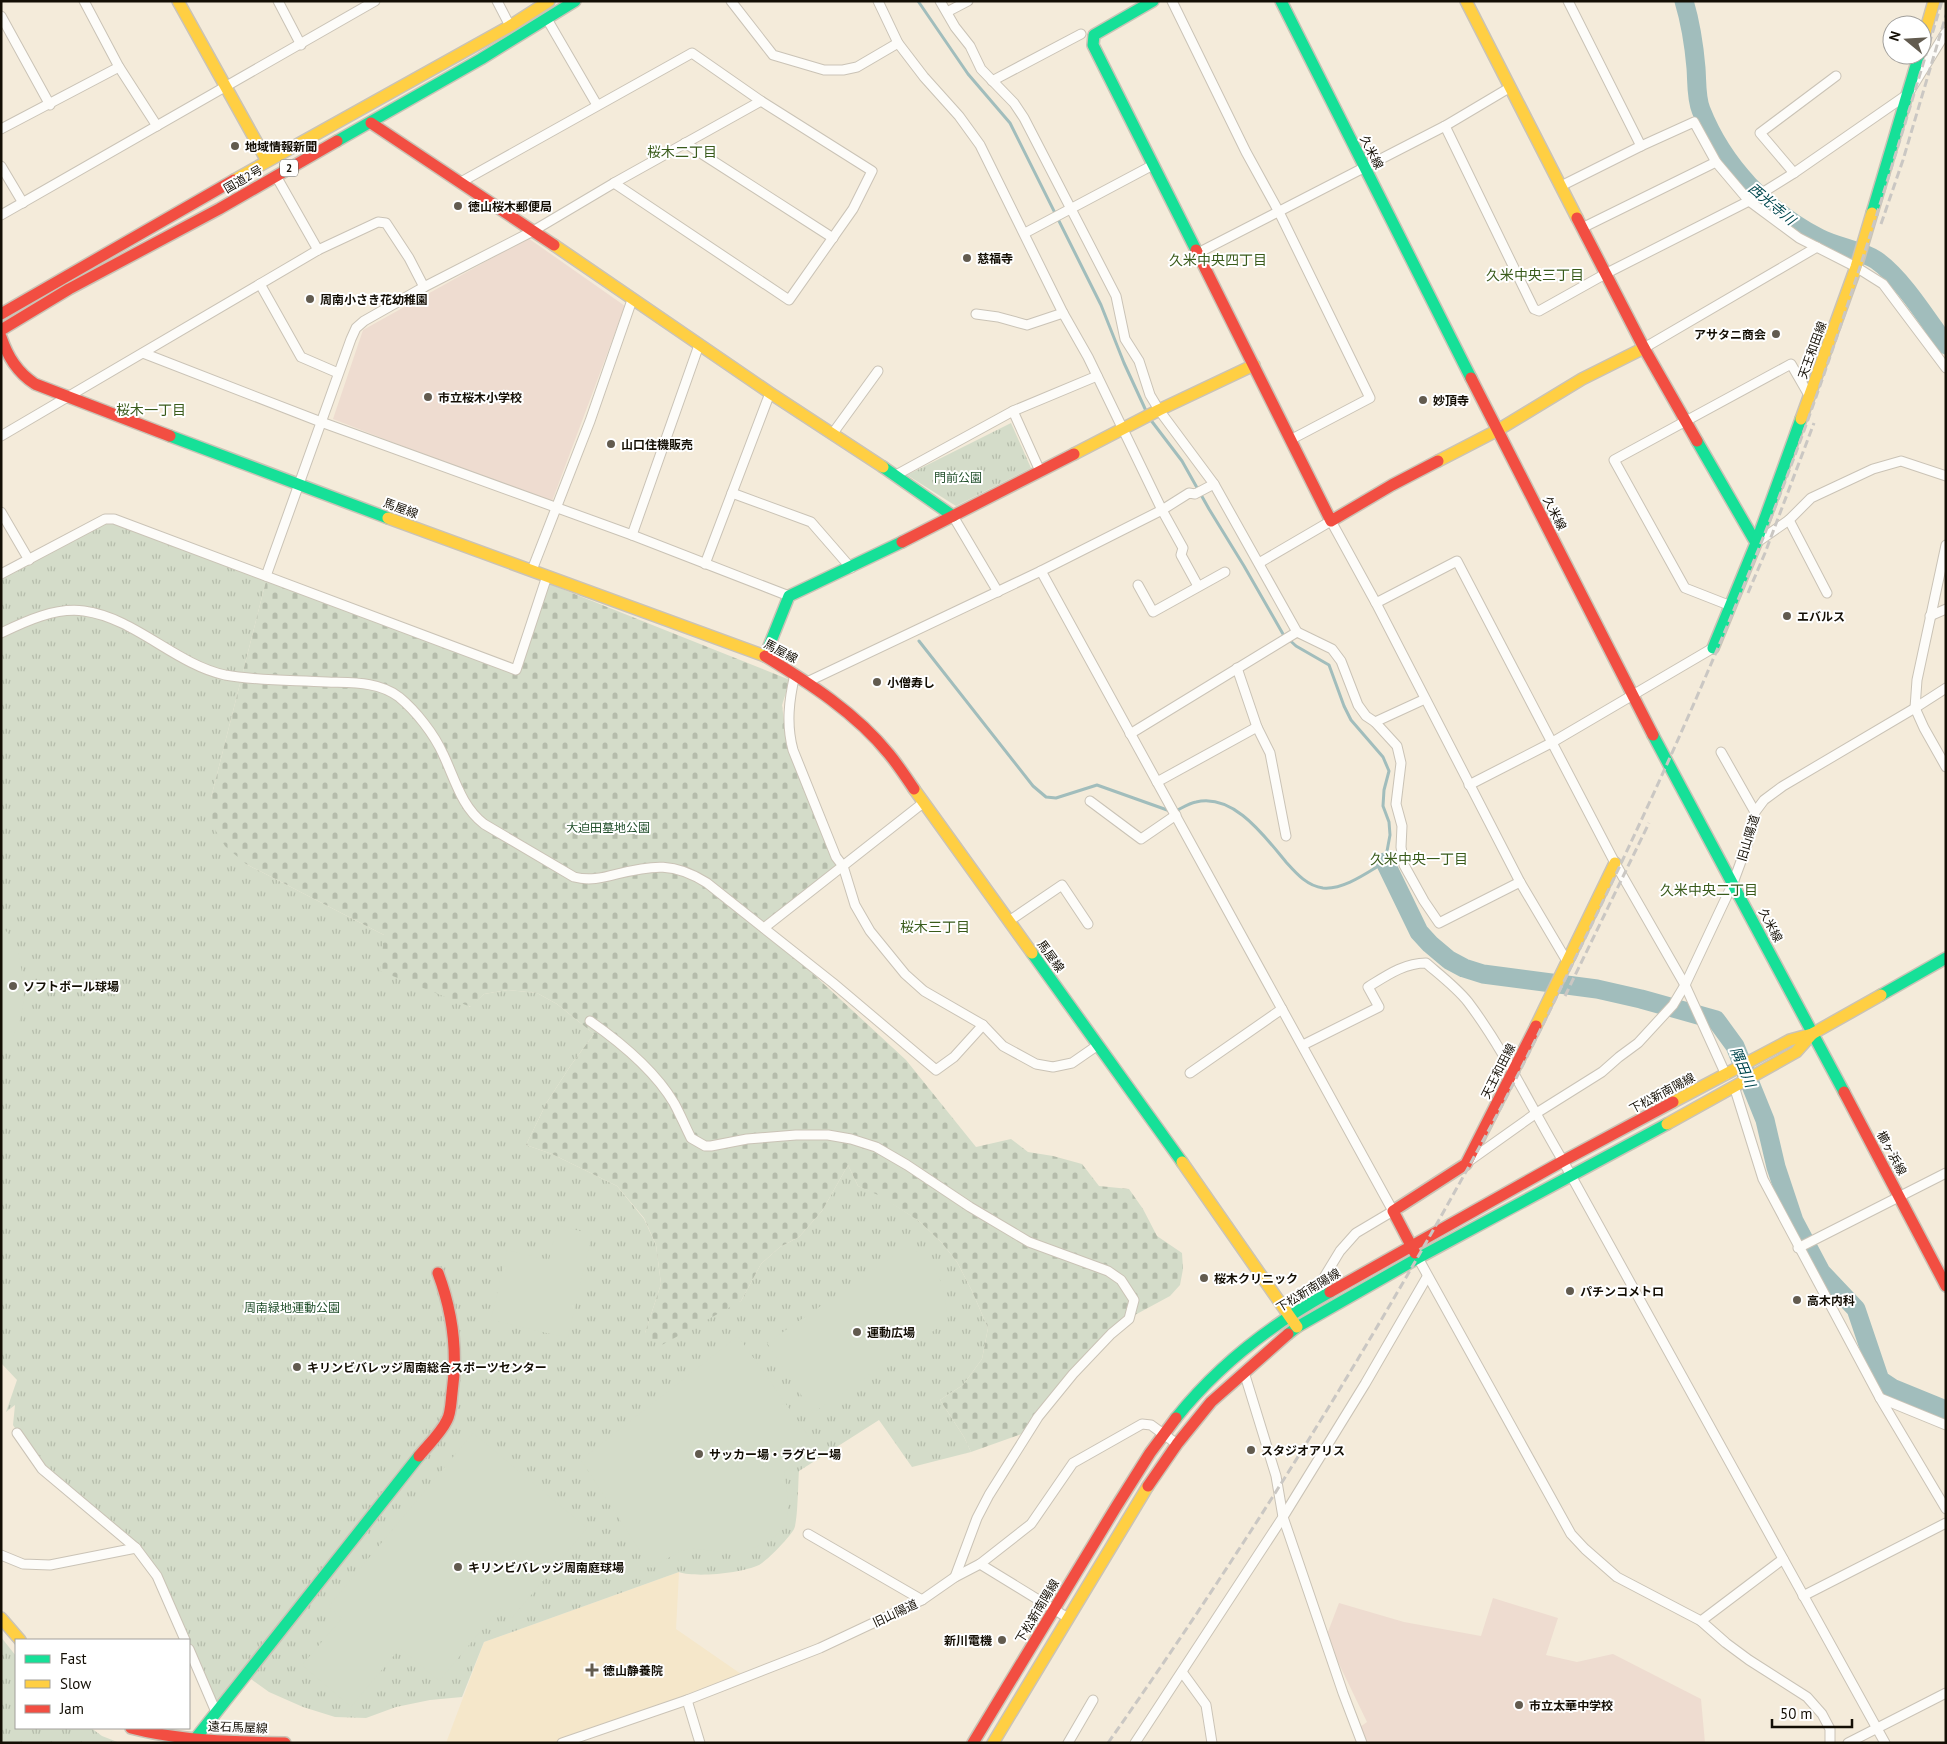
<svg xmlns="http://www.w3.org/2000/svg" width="1947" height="1744" viewBox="0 0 1947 1744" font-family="'PT Sans','Noto Sans JP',sans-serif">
	<defs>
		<pattern id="grass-tufts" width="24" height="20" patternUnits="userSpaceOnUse" patternTransform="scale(1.25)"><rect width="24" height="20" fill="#d4dcc9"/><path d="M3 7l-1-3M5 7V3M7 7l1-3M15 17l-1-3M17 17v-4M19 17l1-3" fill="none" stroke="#b5bcab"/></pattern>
		<pattern id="cemetery-stones" width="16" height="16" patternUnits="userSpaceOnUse" patternTransform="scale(1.25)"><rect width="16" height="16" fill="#d4dcc9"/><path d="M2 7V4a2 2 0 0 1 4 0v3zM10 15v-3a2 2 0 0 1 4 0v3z" fill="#b5bcab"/></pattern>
	</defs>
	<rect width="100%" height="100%" fill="#f4ebda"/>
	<path fill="#f5e7ca" d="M679,1572L676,1629L741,1674L556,1743H446L484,1642Z"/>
	<g fill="#eedcd0">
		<path d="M528,238L625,306L551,504L333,419L363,330Z"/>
		<path d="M1493,1598L1558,1618L1546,1655L1577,1662L1613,1654L1701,1699L1705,1743L1674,1741L1662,1743H1368L1360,1727L1367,1722L1326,1637L1339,1603L1404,1622L1481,1636Z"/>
	</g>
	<g fill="url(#grass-tufts)">
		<path d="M1011,423L1031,468L956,506L907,475Z"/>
		<path d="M113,516L267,577L211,798L246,864L384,935L470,1007L484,994L508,990L537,993L557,1004L594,1034L571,1065L547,1102L526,1145L552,1154L617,1186L644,1219L656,1245L661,1284L645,1333L741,1301L761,1264L780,1247L799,1237L822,1211L848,1165L858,1186L878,1194L919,1221L942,1243L957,1262L972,1291L988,1328L982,1359L963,1385L940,1400L964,1437L971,1452L912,1467L879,1420L799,1471C798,1482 798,1521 794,1529C789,1538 768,1560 759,1565C742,1573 696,1578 679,1572L484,1642L462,1697L430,1700L396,1707L366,1718L335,1717L303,1707L269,1692L244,1674L217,1711L189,1651V1640L141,1553L40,1469L13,1425L15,1405L6,1412L17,1380L1,1363V573Z"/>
		<path d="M1,1637L16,1656V1728H91L102,1736L120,1743H1Z"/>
	</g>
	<path fill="url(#cemetery-stones)" d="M267,577L515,670L547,583L790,680L782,705L787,745L840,865L760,925L906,1060L976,1147L1011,1139L1028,1152L1053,1156L1082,1164L1099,1186L1129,1189L1143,1209L1157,1236L1182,1253L1183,1269L1180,1285L1170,1296L1133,1316L1097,1349L1027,1432L971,1452L964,1437L940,1400L963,1385L982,1359L988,1328L972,1291L957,1262L942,1243L919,1221L878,1195L858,1186L848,1165L822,1211L799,1237L780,1247L761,1264L741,1301L660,1346L645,1333L661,1284L656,1245L644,1218L617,1186L552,1154L526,1145L547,1102L571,1065L594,1034L557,1004L537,993L508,990L484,994L471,1007L380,971L384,935L246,864L225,846L211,823V798Z"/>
	<g fill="#d4dcc9">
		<path d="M1,926C6,931 13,938 16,944C18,950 19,957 20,963C28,995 24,1027 1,1053Z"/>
		<path d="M557,1225L592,1234L568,1338L491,1320L507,1250L549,1260Z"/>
		<path d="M909,1245L932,1265L943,1285L948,1321L813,1413L767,1343Z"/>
		<path d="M738,1336L817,1448L784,1472C786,1482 790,1507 787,1518C780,1544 747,1552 724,1552C712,1552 700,1548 689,1549C680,1550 660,1563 651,1568L581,1460Z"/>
		<path d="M473,1433L587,1528L512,1618L500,1608L439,1681L400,1648L351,1707L302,1665L342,1618L328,1607Z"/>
	</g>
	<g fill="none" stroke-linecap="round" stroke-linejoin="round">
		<g stroke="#a1bdbc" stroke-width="3">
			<path d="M918,1L968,74L1010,123L1101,305L1124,363L1147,413"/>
			<path d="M1150,419L1182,461L1209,509L1244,566L1283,634L1296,646L1329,665L1344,706L1351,720L1383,757L1389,771L1384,790L1383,806L1389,822L1390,835L1385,862C1368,872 1344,890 1323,888C1307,886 1296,873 1286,862C1265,837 1234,793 1196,802C1189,803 1182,808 1176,811"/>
			<path d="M919,641L1033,786L1046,797L1056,798L1097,785L1170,811"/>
		</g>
		<g stroke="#a1bdbc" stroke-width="19">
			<path d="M1684,1C1691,24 1694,45 1696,68C1697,81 1696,98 1701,110C1723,166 1767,211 1819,238C1836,247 1860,250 1876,260C1902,278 1927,319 1946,345"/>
			<path d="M1385,862L1419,932L1430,944L1449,960L1464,968L1483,974L1597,989L1641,999L1716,1020L1735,1046L1765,1120L1776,1167L1794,1221L1821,1272L1856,1309L1880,1380L1892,1388L1946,1410"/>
		</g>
		<g stroke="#cac3b6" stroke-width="11">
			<g id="street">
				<path d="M84,1L119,67L157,126"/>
				<path d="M278,1L301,45"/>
				<path d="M497,1L510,26"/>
				<path d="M731,1L773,55L824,70H843L857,67L898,43"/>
				<path d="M878,1L898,43L924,77L959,116L980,145L1063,313L1088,357L1162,510L1183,548L1181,555L1198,586"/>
				<path d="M940,1L955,27L970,46L981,69L1014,103L1024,118L1116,296L1125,339L1139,361L1150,395L1159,410L1214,484L1297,632L1130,734"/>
				<path d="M1172,1L1246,152L1279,212L1370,398L1292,439"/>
				<path d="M1568,1L1641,146"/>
				<path d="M947,12L968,1"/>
				<path d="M1,16L50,105"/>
				<path d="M547,19L597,105"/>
				<path d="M992,81L1081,34"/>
				<path d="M1445,126L1534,309L1539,311L1607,273L1749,201L1794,173L1908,94L1946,32"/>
				<path d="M1,129L119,67"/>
				<path d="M685,143L833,238"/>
				<path d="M1,166L23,203"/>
				<path d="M1794,173L1760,133L1836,76"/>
				<path d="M276,176L318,250"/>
				<path d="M461,182L692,53L761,101L872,171L853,209L789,300L614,183"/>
				<path d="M1561,186L1641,146L1694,122L1716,162L1749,201L1799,238L1856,267L1883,284L1946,368"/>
				<path d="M1,215L375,1"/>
				<path d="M1582,228L1716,162"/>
				<path d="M1025,233L1153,165"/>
				<path d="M1198,253L1445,126L1509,88"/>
				<path d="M260,284L301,357L338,373"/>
				<path d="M976,314L998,317L1027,325L1063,313"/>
				<path d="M1644,348L1817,247"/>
				<path d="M143,353L321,422L632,535L789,596"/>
				<path d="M1013,411L1040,471"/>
				<path d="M833,433L878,371"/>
				<path d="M1,436L318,250L378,222L386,223L409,258L424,287"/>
				<path d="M896,475L1013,411L1097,376"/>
				<path d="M732,493L811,522L851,568"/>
				<path d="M1,512L29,560"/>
				<path d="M953,516L998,592"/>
				<path d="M632,535L699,345"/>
				<path d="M1756,543L1789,520"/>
				<path d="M1946,545L1917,680L1915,708L1924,728L1946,767"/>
				<path d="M1259,563L1331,521L1376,603L1520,882L1568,963"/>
				<path d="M705,564L770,393"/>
				<path d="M532,570L590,421L632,300"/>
				<path d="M1041,571L1393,1211L1356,1233L1340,1251L1323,1279L1324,1295"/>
				<path d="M1,574L105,519H114L516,670L547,576"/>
				<path d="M266,576L351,339L356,328L364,321L424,287L533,231L614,183L761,101"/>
				<path d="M1138,585L1153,612L1225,572"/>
				<path d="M1827,593L1789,520L1811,498L1873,469L1901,461L1946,476"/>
				<path d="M1376,603L1457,561L1615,863L1685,985L1726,1075"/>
				<path d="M1731,606L1685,588L1614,460L1791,364L1810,397"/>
				<path d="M1930,616L1946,609"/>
				<path d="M1297,632L1332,649L1341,661L1358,705L1366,716L1375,722L1397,746L1401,763L1396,804L1402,826L1401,847L1404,865L1424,901L1439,923L1520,882"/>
				<path d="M1,633C26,621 56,607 84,611C135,618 175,664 225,675C256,681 294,680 327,682C351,683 378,681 399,697C416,711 434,734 443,754C455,779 461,806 484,824L574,877C589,881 602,878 617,874C653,865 674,862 707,883L833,983L936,1070L954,1057L983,1025"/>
				<path d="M1237,668L1257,727L1270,753L1286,836"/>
				<path d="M795,674C789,700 786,724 793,750L836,857L843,866L855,905L870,931L905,974L924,991L983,1025L1003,1046L1036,1064L1053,1067L1072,1063L1098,1045"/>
				<path d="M807,682L1041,571L1162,510L1189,493L1195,494L1214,484"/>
				<path d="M1375,722L1425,699"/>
				<path d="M1721,752L1755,812"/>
				<path d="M1157,782L1257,727"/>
				<path d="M1469,785L1551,743L1713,648"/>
				<path d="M1090,801L1141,839L1176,815"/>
				<path d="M1009,921L1062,885L1088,924"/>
				<path d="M764,928L923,803"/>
				<path d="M590,1021C620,1042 655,1071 674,1103C680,1114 685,1126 691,1138L705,1146H711L747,1139L796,1135H828L851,1139L876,1147L907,1165L970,1207L1029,1242L1108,1271L1121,1280L1134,1300L1129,1319L1111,1334L1073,1374L1038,1417L989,1495L977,1518L955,1577"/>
				<path d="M1303,1045L1379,1007L1368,987C1386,976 1404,963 1426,963C1440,975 1457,988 1468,1002C1505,1051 1532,1109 1563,1161L1885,1743"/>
				<path d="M1190,1073L1282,1009"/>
				<path d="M1734,1086L1763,1179L1880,1398L1946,1509"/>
				<path d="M1469,1161L1535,1114L1602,1072L1619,1057L1638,1043L1673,1005L1685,985L1733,883L1747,845L1755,812L1764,800L1783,786L1915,708L1946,688"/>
				<path d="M1798,1248L1946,1173"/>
				<path d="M1418,1258L1571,1534L1585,1549L1617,1577L1701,1621L1726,1643L1749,1660L1807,1697L1822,1714L1830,1729V1743"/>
				<path d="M1244,1372L1276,1476L1283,1517L1343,1693L1362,1743"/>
				<path d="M1880,1398L1946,1425"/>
				<path d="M17,1433L42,1469L136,1548L157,1576L185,1640"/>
				<path d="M808,1534L922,1600"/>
				<path d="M1,1555L23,1564L50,1565L136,1548"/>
				<path d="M980,1564L1068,1618"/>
				<path d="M1803,1596L1946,1523"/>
				<path d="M1701,1621L1783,1559"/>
				<path d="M189,1649L216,1712"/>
				<path d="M1182,1672L1206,1705L1212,1743"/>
				<path d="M687,1700L700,1743"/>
				<path d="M562,1743L687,1700L820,1648L922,1600L955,1577L980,1564L1031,1524L1073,1463L1142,1424L1151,1425L1177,1444"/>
				<path d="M1068,1743L1093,1700"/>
				<path d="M1135,1743L1283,1517L1365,1384L1427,1277"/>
				<path d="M1848,1743L1946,1693"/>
			</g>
		</g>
		<g stroke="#cac3b6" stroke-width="14">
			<g id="fast">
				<path d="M1153,1L1094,35L1093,45L1196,250"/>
				<path d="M1281,1L1471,378"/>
				<path d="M337,141L481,59L575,1"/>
				<path d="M1872,213L1919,55"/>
				<path d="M170,436L388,518"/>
				<path d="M1697,441L1756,543"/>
				<path d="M883,467L953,516"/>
				<path d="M1713,648L1756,543L1801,419"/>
				<path d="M765,656L789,596L902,542"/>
				<path d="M1653,735L1844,1092"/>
				<path d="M1032,953L1182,1162"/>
				<path d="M1881,995L1946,958"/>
				<path d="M1288,1334L1297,1327L1418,1258L1667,1124"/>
				<path d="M1176,1418C1219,1364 1270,1325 1330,1292"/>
				<path d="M192,1743L419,1456"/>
			</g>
		</g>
		<g stroke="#cac3b6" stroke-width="14">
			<g id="slow">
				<path d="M178,1L267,161"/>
				<path d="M1466,1L1577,218"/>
				<path d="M1922,43L1934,1"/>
				<path d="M234,180L510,26L549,1"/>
				<path d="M554,245L770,393L883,467"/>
				<path d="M1801,419L1856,267L1872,213"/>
				<path d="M1074,454L1159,410L1254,365"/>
				<path d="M1438,461L1498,430L1582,379L1644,348"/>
				<path d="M388,518L765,656"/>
				<path d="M914,789L1032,953"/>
				<path d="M1536,1026L1615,863"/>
				<path d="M1673,1102L1790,1040L1812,1034L1881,995"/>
				<path d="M1667,1124L1796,1052L1812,1034"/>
				<path d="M1182,1162L1297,1327"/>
				<path d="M1,1618L20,1640"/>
				<path d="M993,1743L1148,1486"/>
			</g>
		</g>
		<g stroke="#cac3b6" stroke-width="14">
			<g id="jam">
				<path d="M371,123L554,245"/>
				<path d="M1577,218L1644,348L1697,441"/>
				<path d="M1196,250L1331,521L1392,485L1438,461"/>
				<path d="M1,314L234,180"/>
				<path d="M1,330L69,289L219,209L337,141"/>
				<path d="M1,337C8,357 17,372 35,384L170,436"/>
				<path d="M1471,378L1653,735"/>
				<path d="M902,542L1074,454"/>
				<path d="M765,656C809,683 856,713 889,754C898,765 906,777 914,789"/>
				<path d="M1844,1092L1946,1286"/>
				<path d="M1415,1253L1393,1211L1466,1164L1536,1026"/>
				<path d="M1330,1292L1563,1161L1673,1102"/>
				<path d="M419,1456C428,1445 441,1433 447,1420C451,1413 451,1401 452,1393C458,1351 453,1313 438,1273"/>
				<path d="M1148,1486L1177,1444L1211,1402L1288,1334"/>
				<path d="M131,1728C181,1741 233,1742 285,1743"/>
				<path d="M973,1743L1116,1507L1150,1453L1176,1418"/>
			</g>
		</g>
		<use href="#street" stroke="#fdfcf9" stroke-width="9"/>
		<use href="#fast" stroke="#16e098" stroke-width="11"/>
		<use href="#slow" stroke="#ffcf43" stroke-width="11"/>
		<use href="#jam" stroke="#f24e42" stroke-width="11"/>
		<g stroke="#cac7c3" stroke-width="3" stroke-dasharray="8 4" stroke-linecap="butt">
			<path d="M1881,224L1903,160L1946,15"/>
			<path d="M1748,593L1765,553L1814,423"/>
			<path d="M1565,996L1649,823"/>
			<path d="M1108,1743C1250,1541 1381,1330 1498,1113C1530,1053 1559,991 1589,930C1666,772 1737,611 1798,447C1852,300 1897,151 1942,1"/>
		</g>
	</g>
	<g fill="#625b4f" stroke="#fff" stroke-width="2">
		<circle cx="235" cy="146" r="5"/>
		<circle cx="458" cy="206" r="5"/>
		<circle cx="967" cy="258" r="5"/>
		<circle cx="310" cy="299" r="5"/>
		<circle cx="1776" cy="334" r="5"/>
		<circle cx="428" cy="397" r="5"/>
		<circle cx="1423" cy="400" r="5"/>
		<circle cx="611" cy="444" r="5"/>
		<circle cx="1787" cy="616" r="5"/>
		<circle cx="877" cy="682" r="5"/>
		<circle cx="13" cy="986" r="5"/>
		<circle cx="1204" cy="1278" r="5"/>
		<circle cx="1570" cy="1291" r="5"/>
		<circle cx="1797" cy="1300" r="5"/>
		<circle cx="857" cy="1332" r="5"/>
		<circle cx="297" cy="1367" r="5"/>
		<circle cx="1251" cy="1450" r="5"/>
		<circle cx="699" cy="1454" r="5"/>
		<circle cx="458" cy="1567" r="5"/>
		<circle cx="1002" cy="1640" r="5"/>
		<path d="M589.5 1662.5h5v5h5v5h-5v5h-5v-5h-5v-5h5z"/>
		<circle cx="1519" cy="1705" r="5"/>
	</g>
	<g text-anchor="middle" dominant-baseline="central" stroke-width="4" stroke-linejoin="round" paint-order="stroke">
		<rect fill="#fff" stroke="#5a564f" stroke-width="1" x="280" y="159.5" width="18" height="17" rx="4"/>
		<g font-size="11" font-weight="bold" fill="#130e04">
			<text x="289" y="168">2</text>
		</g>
		<g font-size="12" font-weight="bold" fill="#130e04" stroke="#fff" text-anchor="start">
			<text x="245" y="146">地域情報新聞</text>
			<text x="468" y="206">徳山桜木郵便局</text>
			<text x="977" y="258">慈福寺</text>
			<text x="320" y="299">周南小さき花幼稚園</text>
			<text x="1766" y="334" text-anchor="end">アサタニ商会</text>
			<text x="438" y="397">市立桜木小学校</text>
			<text x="1433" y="400">妙頂寺</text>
			<text x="621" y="444">山口住機販売</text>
			<text x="1797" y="616">エバルス</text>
			<text x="887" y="682">小僧寿し</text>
			<text x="23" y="986">ソフトボール球場</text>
			<text x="1214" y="1278">桜木クリニック</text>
			<text x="1580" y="1291">パチンコメトロ</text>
			<text x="1807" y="1300">高木内科</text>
			<text x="867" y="1332">運動広場</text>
			<text x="307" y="1367">キリンビバレッジ周南総合スポーツセンター</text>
			<text x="1261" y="1450">スタジオアリス</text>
			<text x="709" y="1454">サッカー場・ラグビー場</text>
			<text x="468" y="1567">キリンビバレッジ周南庭球場</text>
			<text x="992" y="1640" text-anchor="end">新川電機</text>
			<text x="603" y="1670">徳山静養院</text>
			<text x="1529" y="1705">市立太華中学校</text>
		</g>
		<g font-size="12" fill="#130e04" stroke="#fff">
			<text transform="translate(1372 152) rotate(63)">久米線</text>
			<text transform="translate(243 179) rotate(-30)">国道2号</text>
			<text transform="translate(1812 350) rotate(-70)">天王和田線</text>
			<text transform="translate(401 508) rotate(20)">馬屋線</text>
			<text transform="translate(1555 513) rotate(63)">久米線</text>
			<text transform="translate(781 651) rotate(28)">馬屋線</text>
			<text transform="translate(1748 838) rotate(-73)">旧山陽道</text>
			<text transform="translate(1771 925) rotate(62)">久米線</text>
			<text transform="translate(1051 956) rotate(54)">馬屋線</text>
			<text transform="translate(1498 1071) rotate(-63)">天王和田線</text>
			<text transform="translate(1662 1093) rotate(-28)">下松新南陽線</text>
			<text transform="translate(1892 1153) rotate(62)">櫛ヶ浜線</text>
			<text transform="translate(1308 1290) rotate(-31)">下松新南陽線</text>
			<text transform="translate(1037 1611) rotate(-59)">下松新南陽線</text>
			<text transform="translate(895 1613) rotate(-25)">旧山陽道</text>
			<text transform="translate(238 1727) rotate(2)">遠石馬屋線</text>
		</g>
		<g font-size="12" fill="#214f2b" stroke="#fff">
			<text x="958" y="477">門前公園</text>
			<text x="608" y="827">大迫田墓地公園</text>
			<text x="292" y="1307">周南緑地運動公園</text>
		</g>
		<g font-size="14" fill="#395b1b" stroke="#fff">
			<text x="682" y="152">桜木二丁目</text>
			<text x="1218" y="260">久米中央四丁目</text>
			<text x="1535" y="275">久米中央三丁目</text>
			<text x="151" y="410">桜木一丁目</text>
			<text x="1419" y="859">久米中央一丁目</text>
			<text x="1709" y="890">久米中央二丁目</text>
			<text x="935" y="927">桜木三丁目</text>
		</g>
		<g font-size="14" font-style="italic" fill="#00474e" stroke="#fff">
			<text transform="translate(1772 204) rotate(40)">西光寺川</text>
			<text transform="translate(1743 1067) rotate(67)">隅田川</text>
		</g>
	</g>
	<rect width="1947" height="1744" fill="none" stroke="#130e04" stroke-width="5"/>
	<rect x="15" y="1639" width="175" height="90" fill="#ffffff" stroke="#a19f9b"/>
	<rect x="25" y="1655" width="25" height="8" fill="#16e098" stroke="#a19f9b"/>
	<text x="60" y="1664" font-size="15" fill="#130e04">Fast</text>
	<rect x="25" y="1680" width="25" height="8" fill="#ffcf43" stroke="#a19f9b"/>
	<text x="60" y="1689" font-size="15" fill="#130e04">Slow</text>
	<rect x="25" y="1705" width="25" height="8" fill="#f24e42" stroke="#a19f9b"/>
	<text x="60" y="1714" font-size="15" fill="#130e04">Jam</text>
	<g transform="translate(1907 40) rotate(288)"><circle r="24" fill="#ffffff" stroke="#a19f9b"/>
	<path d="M0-4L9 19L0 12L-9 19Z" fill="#625b4f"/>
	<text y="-8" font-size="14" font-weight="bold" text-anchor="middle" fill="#130e04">N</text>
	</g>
	<path d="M1772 1719v8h80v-8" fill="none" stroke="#130e04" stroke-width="2.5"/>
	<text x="1780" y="1719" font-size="15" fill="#130e04" stroke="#ffffff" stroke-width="4" paint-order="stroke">50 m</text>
</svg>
